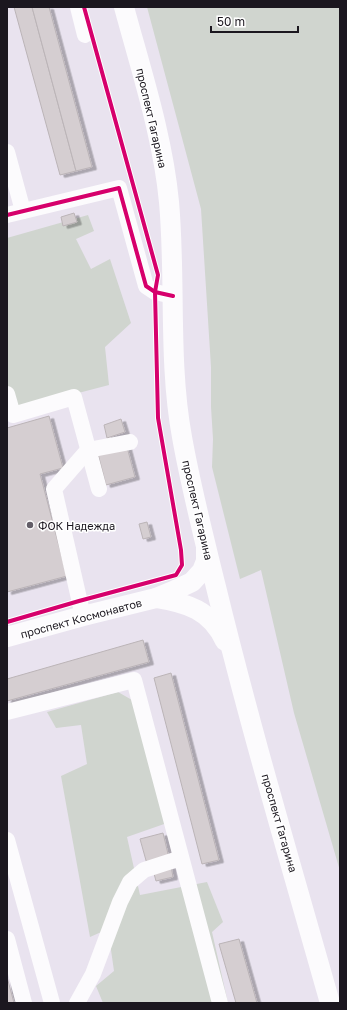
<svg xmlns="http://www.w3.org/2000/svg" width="347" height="1010" viewBox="0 0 347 1010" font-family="'Golos Text',sans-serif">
	<defs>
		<filter id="shadow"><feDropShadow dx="4.5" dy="2.5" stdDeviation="0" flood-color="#0004"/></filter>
	</defs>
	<rect width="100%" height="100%" fill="#e9e3ef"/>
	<g fill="#d0d5cf">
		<path d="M147,7H340V871L294,713L261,570L240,579L212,467L213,439L211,407V367L201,209Z"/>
		<path d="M88,215L94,231L76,239L91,269L110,259L131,323L105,347L109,385L17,409L7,400V238Z"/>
		<path d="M118,692L139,704L167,823L127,837L140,895L207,882L223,922L212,932L228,1003H103L96,986L114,971L108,929L90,937L61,776L87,764L81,725L56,728L47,712Z"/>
	</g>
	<g fill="#d5ced1" stroke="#bbb4b7" filter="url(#shadow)">
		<path d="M14,7H32L76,171L60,175Z"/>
		<path d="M32,7H49L92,167L76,171Z"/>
		<path d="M74,213L77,222L63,226L61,217Z"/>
		<path d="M49,416L63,468L40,474L67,576L7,592V428Z"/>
		<path d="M121,419L125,432L107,438L104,425Z"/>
		<path d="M127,447L135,477L106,485L98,454Z"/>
		<path d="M147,522L151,537L143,539L139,524Z"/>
		<path d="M143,640L149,662L7,701V679Z"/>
		<path d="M171,673L219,860L202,864L154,678Z"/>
		<path d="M163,833L169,858L147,864L140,839Z"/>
		<path d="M171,866L173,877L156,881L153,870Z"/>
		<path d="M239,939L257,1003H236L219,944Z"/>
		<path d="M7,977L14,1003H7Z"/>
	</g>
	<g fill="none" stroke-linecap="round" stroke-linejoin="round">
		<g stroke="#fcfbfd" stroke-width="16">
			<path d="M78,7L85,35"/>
			<path d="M7,152L23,211"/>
			<path d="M7,215L119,188L146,286L155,292L173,296"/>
			<path d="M7,394L13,415L74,397L99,489"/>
			<path d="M83,616L54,489L88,450L130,442"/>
			<path d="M7,712L134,680L220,1003"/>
			<path d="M7,840L52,1003"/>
			<path d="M7,939L24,1003"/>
			<path d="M77,1003L93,974L120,902L130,882L144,870L181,858"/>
		</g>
		<g stroke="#fcfbfd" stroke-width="20">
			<path d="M124,7C141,70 163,137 169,202C176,279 168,361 182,437C191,488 204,538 216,587C250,727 291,865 330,1003"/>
			<path d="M156,598C187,603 211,610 225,641"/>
			<path d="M7,637L83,616L156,598L173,591L192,582L202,571L206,561V549"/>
		</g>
		<g stroke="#fff" stroke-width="6">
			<g id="cycleway">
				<path d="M7,215L119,188L146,286L155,292L173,296"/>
				<path d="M7,622L79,601L176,575L182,565L181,550L158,418L155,292L158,275L84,7"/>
			</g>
		</g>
		<use href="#cycleway" stroke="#d6006c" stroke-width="4"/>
	</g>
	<circle fill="#635e68" stroke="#fff" stroke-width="1.5" cx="30" cy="525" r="4"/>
	<g text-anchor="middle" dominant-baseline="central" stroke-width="3" stroke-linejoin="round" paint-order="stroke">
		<g font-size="11" fill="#1b171f" stroke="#fff">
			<text transform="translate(152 118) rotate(77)">проспект Гагарина</text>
			<text transform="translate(198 510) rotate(77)">проспект Гагарина</text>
			<text transform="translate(81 618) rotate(-15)">проспект Космонавтов</text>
			<text transform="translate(280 823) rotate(74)">проспект Гагарина</text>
		</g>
		<g font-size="11" fill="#1b171f" stroke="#fff" text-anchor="start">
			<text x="38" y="525">ФОК Надежда</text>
		</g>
	</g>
	<rect width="347" height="1010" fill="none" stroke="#1b171f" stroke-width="16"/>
	<path d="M211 26v6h87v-6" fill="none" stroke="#1b171f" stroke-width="2"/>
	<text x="217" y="26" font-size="12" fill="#1b171f" stroke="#ffffff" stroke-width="3" paint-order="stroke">50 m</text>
</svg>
